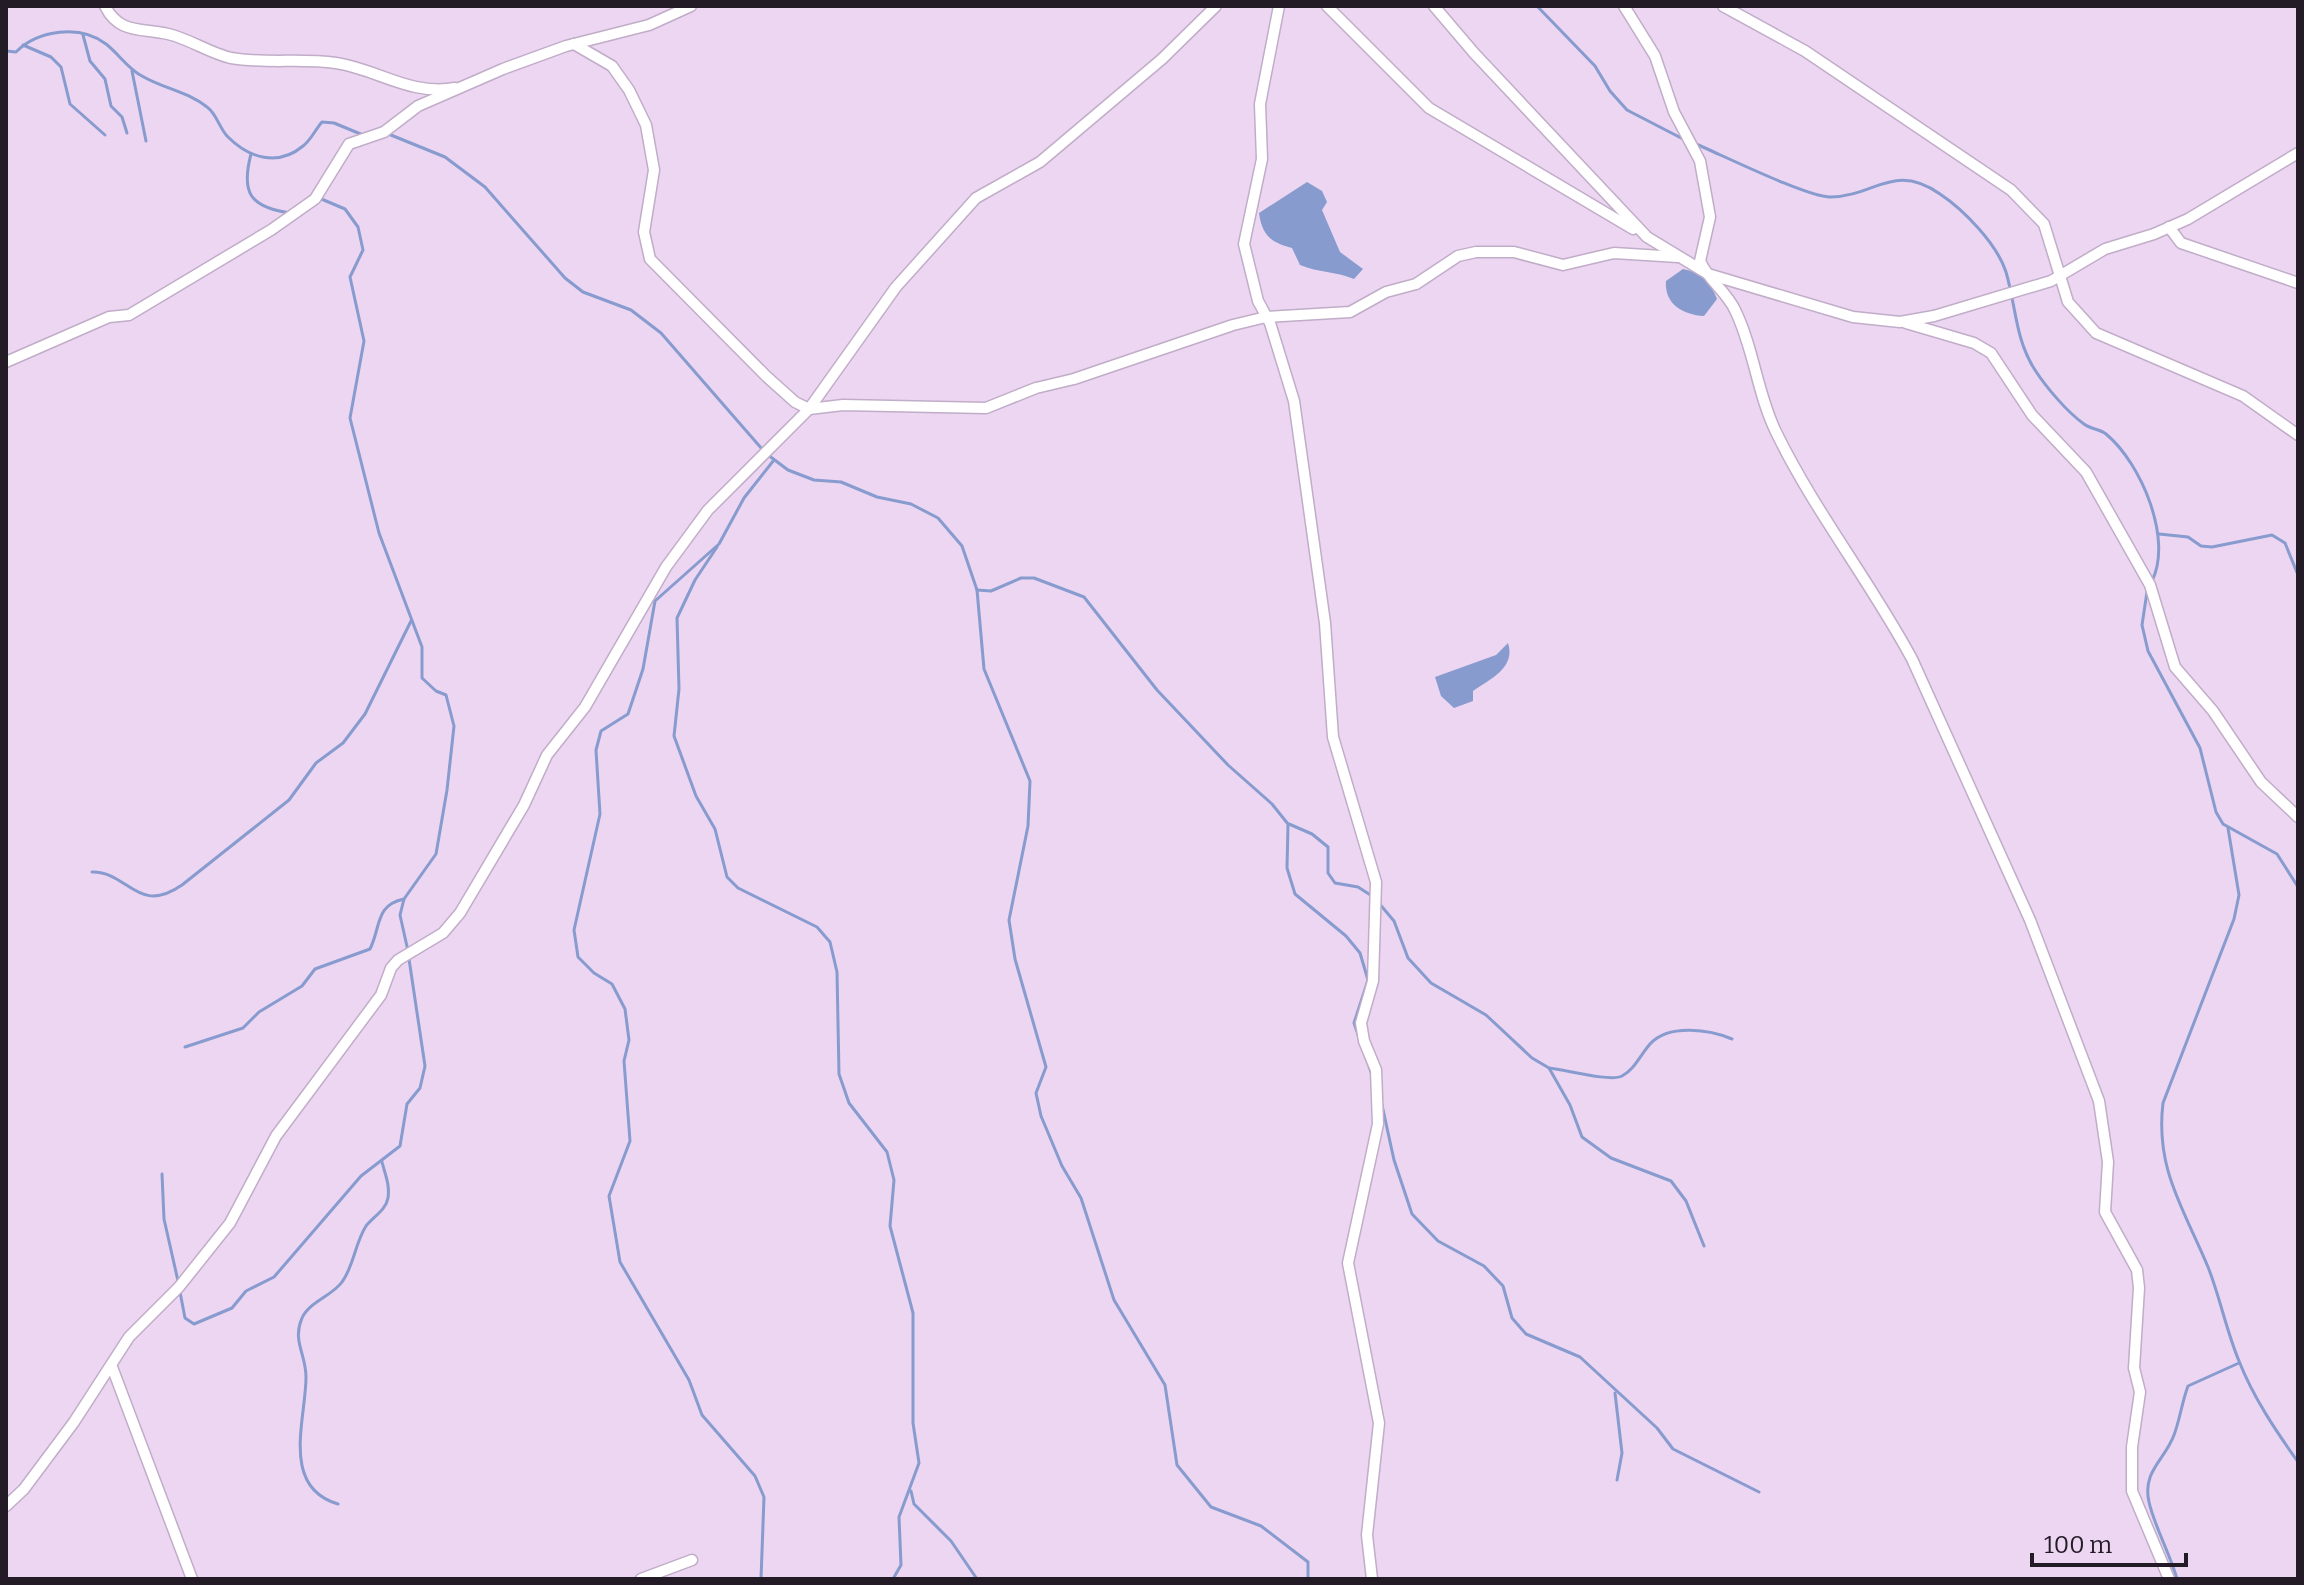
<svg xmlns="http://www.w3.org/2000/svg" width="2304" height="1585" viewBox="0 0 2304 1585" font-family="Bitter,serif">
	<rect width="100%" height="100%" fill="#ecd6f2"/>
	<g fill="#879bce">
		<path d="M1307,182L1322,191L1327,202L1322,210L1340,252L1363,269L1354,279C1335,271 1319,273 1300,265L1292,248C1271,243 1262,235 1259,213Z"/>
		<path d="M1683,269C1700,272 1711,283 1717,299L1704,316C1683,315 1664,304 1666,281Z"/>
		<path d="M1508,643C1516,668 1490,679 1473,691V701L1454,708L1441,696L1435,677L1496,655Z"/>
	</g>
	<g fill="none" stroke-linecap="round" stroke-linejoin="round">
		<g stroke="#879bce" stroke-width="3">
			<path d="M1537,6L1595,66L1610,91L1627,110L1685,140"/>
			<path d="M83,35L90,61L105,79L111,106L122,117L127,133"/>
			<path d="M23,45L51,57L61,67L70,104L105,135"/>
			<path d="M6,51L16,52C38,30 80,24 106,44C118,53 128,69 142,76C164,89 187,91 207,107C217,114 219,128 228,137C249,158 278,167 303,146C311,140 315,130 322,122L334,123L363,135"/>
			<path d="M132,71L146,141"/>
			<path d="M386,133L445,157L485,187L565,278L583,292L631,310L661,333L762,449"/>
			<path d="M1696,144C1722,155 1809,198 1831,197C1875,196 1894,162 1940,194C1964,210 1997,244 2006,272C2016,306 2015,339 2035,370C2046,387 2067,412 2084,424C2090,429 2100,429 2106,434C2141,463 2173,539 2152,581"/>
			<path d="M251,154C241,192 249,207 290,213"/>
			<path d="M319,198L345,209L358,227L363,250L350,277L364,341L350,418L379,533L422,647V678L436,691L446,695L454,726L447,790L436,854L404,899L400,915L408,951"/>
			<path d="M768,455L788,470L814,480L841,482L877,497L911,504L938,518L962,546L977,590L984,669L1030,781L1028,826L1009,920L1015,959L1046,1067L1036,1093L1041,1116L1062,1166L1081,1198L1114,1300L1165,1385L1177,1465L1211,1507L1261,1526L1308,1562V1579"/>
			<path d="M2159,534L2188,537L2201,546L2212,547L2272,535L2285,543L2298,575"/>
			<path d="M717,547L695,580L677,618L679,689L674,736L696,796L715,829L727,877L738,888L817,927L830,942L837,972L839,1074L849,1103L887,1152L894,1180L890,1226L913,1313V1423L919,1463L899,1517L901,1565L893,1579"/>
			<path d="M977,590L991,591L1021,578H1034L1084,597L1157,690L1228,765L1272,804L1288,824L1287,868L1295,894L1346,936L1360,953L1368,980L1354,1023L1372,1075"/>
			<path d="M2147,592L2142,625L2148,651L2200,748L2216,812L2223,824L2277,854L2298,887"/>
			<path d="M1289,824L1312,834L1328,847V873L1335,883L1358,887L1372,896"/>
			<path d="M2228,828L2239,895L2234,919L2163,1103C2155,1169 2184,1209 2208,1267C2220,1297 2226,1330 2239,1361C2253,1397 2276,1431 2298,1462"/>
			<path d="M92,872C128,871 137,916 182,885L289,800L316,763L343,743L365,714L411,621"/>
			<path d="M1378,902L1394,921L1408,958L1431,983L1486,1015L1532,1058L1549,1068L1570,1105L1582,1137L1611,1158L1671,1181L1686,1201L1704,1246"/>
			<path d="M185,1047L243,1028L259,1012L302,986L315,969L370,949C381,927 375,905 404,899"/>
			<path d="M1549,1068C1567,1070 1610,1082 1622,1076C1635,1069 1641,1054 1650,1044C1669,1023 1711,1030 1732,1039"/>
			<path d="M1382,1105L1394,1160L1412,1214L1438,1241L1484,1266L1503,1286L1512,1318L1526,1334L1580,1357L1657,1428L1673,1449L1759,1492"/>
			<path d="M162,1174L164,1219L178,1281"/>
			<path d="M180,1292L185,1318L194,1324L232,1308L246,1291L274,1277L361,1176L400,1146L407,1104L420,1088L425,1066L409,959"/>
			<path d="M1615,1393L1622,1453L1617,1480"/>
			<path d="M911,1491L914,1504L951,1541L977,1579"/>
			<path d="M338,1504C280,1487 306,1419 306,1377C306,1354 292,1341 302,1318C309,1302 332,1296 342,1282C354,1266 355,1243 366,1226C373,1217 386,1210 388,1198C390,1185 385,1174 382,1162"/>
			<path d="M761,1579L764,1497L755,1476L702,1415L689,1380L620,1262L609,1196L630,1141L624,1061L629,1040L625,1009L612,984L594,973L578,957L574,930L600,814L596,750L601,731L628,714L643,669L655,601L719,544L744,498L774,460"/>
			<path d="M2177,1579C2170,1554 2154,1525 2149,1502C2142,1471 2165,1460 2174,1435C2180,1419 2182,1402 2188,1386L2239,1363"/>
		</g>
		<g stroke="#c1adc8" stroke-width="13">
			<g id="minor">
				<path d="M105,6C119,34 141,28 168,34C190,39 209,53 231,58C265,64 301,58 336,63C377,69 410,96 455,88"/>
				<path d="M1279,6L1260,104L1262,159L1244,244L1258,301L1270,323L1294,401L1325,623L1333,737L1376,882L1373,981L1361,1023L1364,1041L1376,1070L1378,1124L1348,1263L1379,1423L1367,1535L1372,1579"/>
				<path d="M1327,6L1429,108L1633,229"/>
				<path d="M1434,6L1474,53L1647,237L1708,274L1853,317L1900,322L1934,316L2051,281L2105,249L2154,234L2188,219L2298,153"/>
				<path d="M1624,6L1655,56L1674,112L1700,161L1710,217L1700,261C1708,280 1726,291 1735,310C1754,349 1757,393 1776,432C1815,512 1870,581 1912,659L2030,920L2099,1101L2108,1162L2105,1212L2137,1270L2139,1288L2134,1368L2140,1392L2132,1447V1491L2169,1579"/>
				<path d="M1723,6L1805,51L2011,190L2044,224L2068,302L2096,333L2243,396L2298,435"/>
				<path d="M574,44L612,66L629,90L646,125L654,170L644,232L650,259L766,376L795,402L809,409L843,405L986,408L1036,388L1074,379L1233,325L1266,317L1350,312L1386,292L1416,284L1458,256L1476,252H1514L1563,265L1614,253L1678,257"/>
				<path d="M2169,227L2181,243L2298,283"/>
				<path d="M1906,323L1974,343L1991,353L2032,415L2086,472L2150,585L2175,667L2213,711L2261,782L2298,817"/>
				<path d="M6,362L109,317L129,315L271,230L315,199L349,144L384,132L418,106L503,69L566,46L649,25L691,6"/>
				<path d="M112,1367L192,1579"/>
				<path d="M6,1506L24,1489L74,1422L129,1337L179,1287L230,1223L276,1136L381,995L391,968L398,960L443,933L460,913L524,805L547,755L585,707L666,567L708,510L809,409L896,287L976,198L1040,162L1162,59L1216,6"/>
				<path d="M641,1579L692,1560"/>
			</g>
		</g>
		<use href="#minor" stroke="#fff" stroke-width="10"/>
	</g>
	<rect width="2304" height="1585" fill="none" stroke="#231c26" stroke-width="16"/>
	<path d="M2032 1553v12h154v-12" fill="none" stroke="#231c26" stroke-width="4"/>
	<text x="2044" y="1553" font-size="24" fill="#231c26" stroke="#ecd6f2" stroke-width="6" paint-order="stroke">100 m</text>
</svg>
